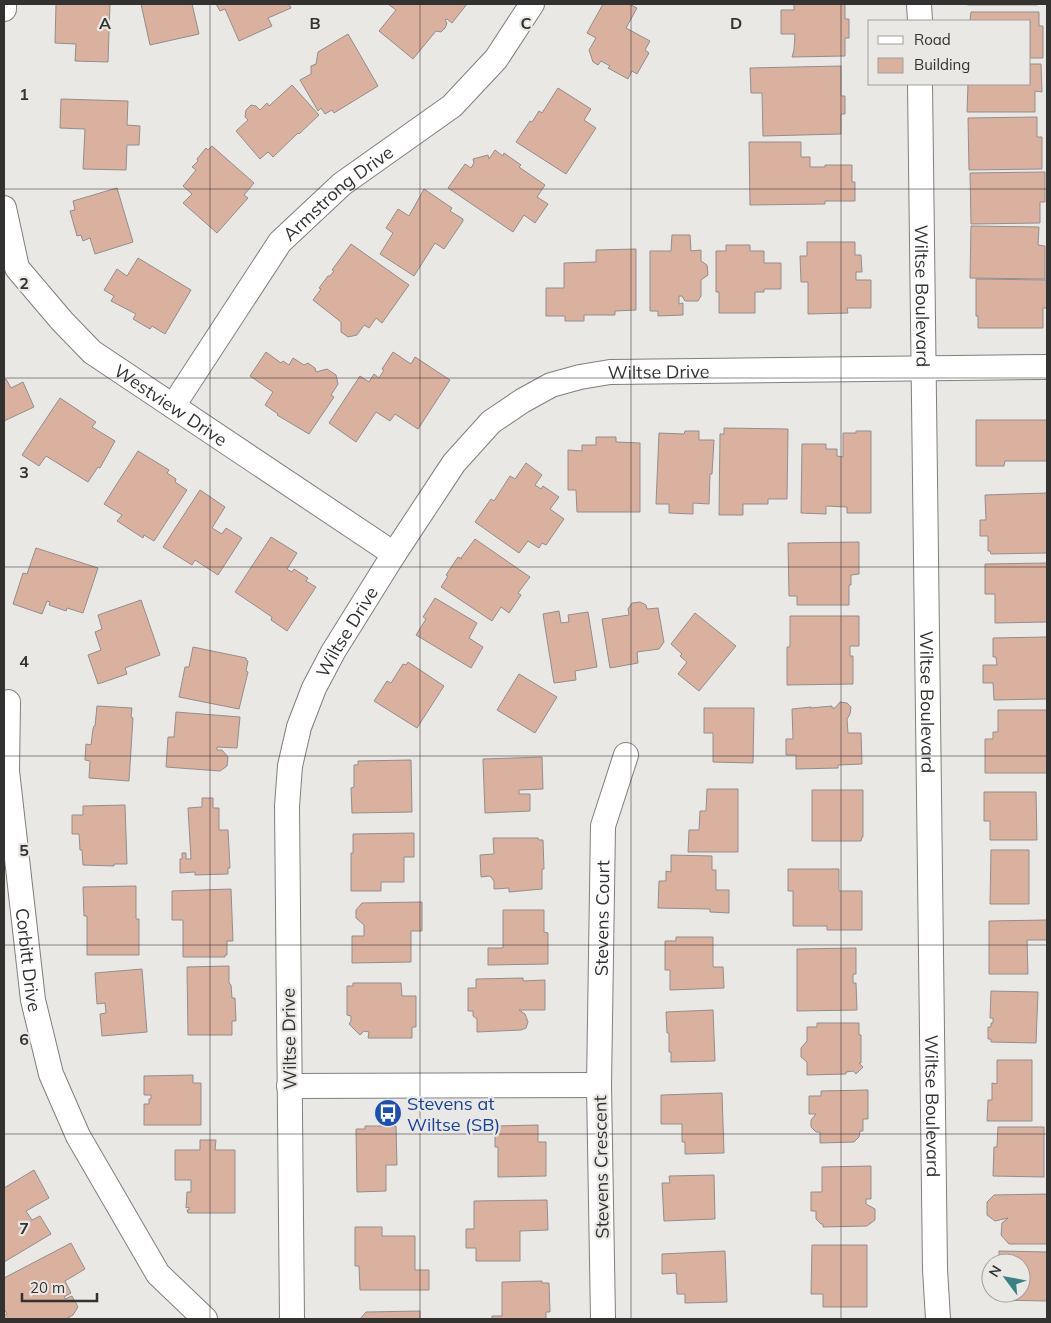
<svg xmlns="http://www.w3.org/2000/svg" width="1051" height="1323" viewBox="0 0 1051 1323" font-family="Mulish,sans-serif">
	<rect width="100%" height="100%" fill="#eae8e4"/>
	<g fill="#dab09f" stroke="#928e8d">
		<path d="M56,4H110L108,62L75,61L76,44L55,43Z"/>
		<path d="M141,4H192L199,34L150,45Z"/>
		<path d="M216,4H289L291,8L268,18L272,26L239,41L225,9L220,11Z"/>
		<path d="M388,4H467L452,23L447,19L445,20L447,23L445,28L441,32L436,31L413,59L379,31L396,10Z"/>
		<path d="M603,4H629L637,8L626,28L650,41L645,50L649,53L637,74L632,71L628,79L608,68L610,66L601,61L598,65L593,62L589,50L596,38L587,33Z"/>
		<path d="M794,4H845V19H849V38H845V56L792,57L794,50L795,34H781V10H794Z"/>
		<rect x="968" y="4" width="69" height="1"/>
		<path d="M971,12H1039V26H1043V58H1030V21H970Z"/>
		<path d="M348,34L378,86L334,113L332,110L325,114L321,108L318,111L300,80L311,74V66L316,64L318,52Z"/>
		<path d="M1030,64H1041L1042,92L1035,91V112H967L968,84H1030Z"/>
		<path d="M841,66V96H845V114H841V134L763,136L762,93H751L750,68Z"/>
		<path d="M292,85L319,115L299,134L298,133L273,157L268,152L260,159L236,131L248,120L245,117L246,110L251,105L256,106L260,110L267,103L269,106Z"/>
		<path d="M558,88L591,109L584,120L596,128L566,174L516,142L530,121L532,122L539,111L542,113Z"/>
		<path d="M61,99L128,101L127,125L140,126L139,145H127L126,170L83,169L85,129L60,128Z"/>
		<path d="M1037,117V137H1042V169L969,170L968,118Z"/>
		<path d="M749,142H801V157H810V167H825V165H852V182H855V201H825V204L750,205Z"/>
		<path d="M212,146L254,183L244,195L248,198L217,233L183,203L192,194L183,186L196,170L192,167L198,161L197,159L206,148L208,150Z"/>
		<path d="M495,150L503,156L504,153L521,165L519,167L545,185L537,197L548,204L535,223L524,215L513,232L448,188L465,164L471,168L474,163L473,159L488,155L489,159Z"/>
		<path d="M1045,172V202H1040V223L971,224L970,173Z"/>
		<path d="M117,188L133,242L95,254L90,238L83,241L81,235L77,236L70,211L75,210L73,201Z"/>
		<path d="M424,189L452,208L450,211L463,219V221L444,249L435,243L414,276L380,254L393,233L386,228L398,209L409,216Z"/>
		<path d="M971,226L1039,227L1038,245L1045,246V279L970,278Z"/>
		<path d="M672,235H690L691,251L701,250V261L707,265L708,275L701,280V296L698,301H685L682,296H679V304L683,303V315L658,316V311H650V251H671Z"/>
		<path d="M807,242H855V255H861L862,272H856V280H871V308H847L848,313L808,314V282H801L800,256H807Z"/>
		<path d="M351,244L409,285L382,323L376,318L369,328L364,325L357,335L348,337L341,332V322L313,300L321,289L319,288L328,276H330L334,271L332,270Z"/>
		<path d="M726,245H750V251H764V263H781V289H764V292H755V313H719V292H716V251H726Z"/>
		<path d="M636,249V310L615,311V315H584V321H565V316H546V288H564V263L596,262V250Z"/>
		<path d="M138,258L191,290L165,334L152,326L150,329L133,319L136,314L111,301L114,296L104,290L117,269L127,276Z"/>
		<path d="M976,279L1047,280V308H1043V328H978V316H976Z"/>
		<path d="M266,352L281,363L283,361L289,365L293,358L304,365L308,363L315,368L316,372L327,369L336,375L338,384L331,395L334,397L309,434L277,415L278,414L265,405L273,392L250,376Z"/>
		<path d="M393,352L411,364L415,357L450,380L418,429L395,414L390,421L376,412L356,442L329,423L360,376L369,382L374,374L379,378L384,370L382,369Z"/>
		<path d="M6,379L11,388L23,382L34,407L4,421V380Z"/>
		<path d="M60,398L96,422L92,427L115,441L100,468L98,467L88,482L46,456L39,466L22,455Z"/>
		<path d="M976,420H1047V461H1005L1004,466H976Z"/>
		<path d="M724,428L788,429L787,499H768V504H743V515H719L720,434H724Z"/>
		<path d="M685,431H699V440H714L712,474H710L709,504L693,503V514L669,513V504H656L659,433L684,434Z"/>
		<path d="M856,431H871V513H847V507L826,506V514L801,513L802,444H826V449H837V456L843,457V433H856Z"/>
		<path d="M596,437H616V442L640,443V512H577L576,490H568V450L582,451V445H596Z"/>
		<path d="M138,451L169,470L167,473L176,479L175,482L187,490L154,541L144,535L143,538L117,521L122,515L104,504Z"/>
		<path d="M526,463L542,475L535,485L541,489L543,486L559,497L550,509L564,519L546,545L542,543L539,548L528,541L519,553L475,522L491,499L494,501L510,476L515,479Z"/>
		<path d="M200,490L225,507L212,528L222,534L226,528L242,538L218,575L195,560L192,565L163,547Z"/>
		<path d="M1047,493V553L991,554L990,551H988V536H980V520H986L985,495Z"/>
		<path d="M271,537L297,553L287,569L292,572L294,569L308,578L306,581L316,587L287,631L271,620L272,617L235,592Z"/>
		<path d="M475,539L530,577L518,593L521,595L509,613L501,607L492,621L441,587L448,576L446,575L458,557L462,559L461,558Z"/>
		<path d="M859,542V574L851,575V585H849V605H797V596H789L788,543Z"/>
		<path d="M36,548L98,568L83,613L67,608L66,611L49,605L50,602L47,601L42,614L13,604L23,573L27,574Z"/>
		<path d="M1047,563V622L995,623V594H985V564Z"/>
		<path d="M435,598L477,623L469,638L483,647L471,668L416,635L426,619L423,617Z"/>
		<path d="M141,600L160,655L125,668L127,674L98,684L88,655L101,650L95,632L102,629L98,615Z"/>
		<path d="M640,602L646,605L647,609L658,608L664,642L659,649L637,652L638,663L610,668L602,619L629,615L628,609L632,603Z"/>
		<path d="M559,611L561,623L569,622L568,615L588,612L597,667L575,671L576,680L554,683L543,614Z"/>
		<path d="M695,613L736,646L699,691L678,674L687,662L680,656L682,654L671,644Z"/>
		<path d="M790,616H859V646H850V656H853V684L787,685V647H790Z"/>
		<path d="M1047,637V699L994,700L993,683H983V665H997L996,657H993V638Z"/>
		<path d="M193,647L246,658V660L248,661L246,671L248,672L239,709L179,697L185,667H189Z"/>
		<path d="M408,662L444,686L417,728L374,701L387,681L391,683L403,664L406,665Z"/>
		<path d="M519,674L557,697L535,733L497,710Z"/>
		<path d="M840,702L847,703L851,707L850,714L847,719L848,733H861L862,764L838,765V768L796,769V755H786V739H793L792,709L811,707L810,708L832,706V708H835Z"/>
		<path d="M97,706L132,708L131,717L133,718L129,781L89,778L90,761L85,760L86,744L91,745L93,729L94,726H95Z"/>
		<path d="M704,708H754L753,763L713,762V733H704Z"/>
		<path d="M998,710H1047V773H985V739H993V732H998Z"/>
		<path d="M176,712L240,717L237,748L217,747V750H222L228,757L227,766L220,771L166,767L168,737H174Z"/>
		<path d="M542,757L543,789L519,790V794H530V811L485,813L483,759Z"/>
		<path d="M411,760L412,812L352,813L351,788L354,787V765H358V761Z"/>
		<path d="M707,789H738V852H688L689,830H699L700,811H706Z"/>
		<path d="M812,790H863V837H862L861,841H812Z"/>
		<path d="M984,792H1036L1037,840H990V821H984Z"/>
		<path d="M202,798H213V808H219V830H228L230,868H228V874L195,875V872L180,873V859H182V853H186V859H191L188,808L202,807Z"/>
		<path d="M125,805L127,864H114V866L83,865L82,850H80L79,834H72V815H83V806Z"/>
		<path d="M414,833V857H404V882H381V891H351V853H353V834Z"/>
		<path d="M493,838H538L539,840H543L544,869H542V889L509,892V888L494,889V881L490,876L481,877L480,855L494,854Z"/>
		<path d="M991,850H1029V904H990Z"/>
		<path d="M671,855L712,856V870H716V890H729V913L710,912V909L658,908L659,881H666V871L671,872Z"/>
		<path d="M788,869H839V891H862V930H827V926H793V891H788Z"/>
		<path d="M136,886V919H139V955H87V916H84L83,887Z"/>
		<path d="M231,889L233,941H227V955H225V957H183V920H172V891Z"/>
		<path d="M422,902V931H411V962L352,963V936H364V925L356,918V910L362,903Z"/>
		<path d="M503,910H544V932L548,933V964L488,965V948H503Z"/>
		<path d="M1047,920V940H1027L1028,974H989V921Z"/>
		<path d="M676,937H713V967H723L724,988L670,990V970H665V941H676Z"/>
		<path d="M856,948V974H853V983H856L857,1010L797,1011V949Z"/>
		<path d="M229,966V983L231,985L232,998H235L236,1021H232V1035H188L187,967Z"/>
		<path d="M142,969L147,1032L102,1036L100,1014L106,1013L105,1003L97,1004L95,973Z"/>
		<path d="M523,978V981L545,980V1010H519L525,1014L528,1022L526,1028L521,1030L477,1032V1019L473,1016V1011H468V988H476V979Z"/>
		<path d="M353,983H401L402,996H416V1027H412V1038H368L369,1032L364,1031L360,1035L349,1024L351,1021V1016L347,1015V986H353Z"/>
		<path d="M991,991L1038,992L1036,1043L991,1042V1039H988V1027H991V1023H993V1018H990Z"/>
		<path d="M713,1010L715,1061L671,1062V1052H669V1033H667L666,1012Z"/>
		<path d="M817,1023H859V1035H861V1063H859L863,1067L856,1074L853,1071L846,1072V1074L807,1075V1062L801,1057V1048L807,1041V1027H817Z"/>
		<path d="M997,1060H1032V1121H987L988,1100H992V1083L997,1084Z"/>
		<path d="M193,1075V1083H201V1125H144V1104H149V1099H151V1095H144V1076Z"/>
		<path d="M868,1090V1119H863V1131H860L859,1137L854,1142L820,1143V1132H816L811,1127V1120L816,1114H809V1096H821V1091Z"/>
		<path d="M722,1093L724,1153L685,1154V1142H682V1124H661V1095Z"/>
		<path d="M538,1125V1142H546V1176L498,1177V1147H495V1126Z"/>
		<path d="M365,1126H396L397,1165H386V1191L357,1192L356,1129H365Z"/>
		<path d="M998,1127H1044V1177L993,1176L994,1147H997Z"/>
		<path d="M200,1140H216L215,1150H235V1213H188L187,1210H189V1207L186,1208L187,1192H191V1180H175V1150H200Z"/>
		<path d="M871,1166V1199H866V1204L875,1209V1220L867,1226L823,1227V1224H821L816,1219V1211H811V1192H822V1167Z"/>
		<path d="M34,1170L49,1198L26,1211L32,1220L40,1216L51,1234L4,1262V1188Z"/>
		<path d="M714,1175L715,1219L664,1221L662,1183H670L669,1176Z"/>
		<path d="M1047,1194V1244H1009L1001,1235L1002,1223L1008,1218L995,1221L987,1215V1202L994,1195Z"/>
		<path d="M547,1200L548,1230L520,1231V1261H476V1248H466V1229H474V1201Z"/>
		<path d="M355,1227H382V1236H415V1270H429V1290H360L359,1266H355Z"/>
		<path d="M71,1243L85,1269L65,1281L71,1293L64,1297L65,1299L72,1296L78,1307L73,1315L66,1319H4V1316L7,1314L4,1309V1278Z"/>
		<path d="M812,1245H867V1307H823V1294H811Z"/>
		<path d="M725,1251L727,1302L685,1303V1294H677L676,1273L662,1274V1254Z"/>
		<path d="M999,1251L1047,1252V1301L999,1300V1293H1021V1263H999Z"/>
		<path d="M542,1281V1283H549L550,1312H546V1319H492V1316H502V1282Z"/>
		<path d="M420,1311V1319H360L366,1312Z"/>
	</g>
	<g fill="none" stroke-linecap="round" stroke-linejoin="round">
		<g stroke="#817f7c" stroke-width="26">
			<g id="street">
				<path d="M919,4L920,21"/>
				<path d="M4,9V4"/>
				<path id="s1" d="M920,84L935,1269L938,1319"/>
				<path id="s2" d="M4,208L17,268L62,321L92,352L394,554"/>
				<path id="s3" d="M173,406L280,242L342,184L452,106L496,59L532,4"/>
				<path id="s4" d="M8,702L7,771L33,1000L51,1074L78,1136L158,1274L205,1319"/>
				<path d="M289,1086L599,1085"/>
				<path id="s5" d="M292,1319L287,806L290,766L299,727L314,688L333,652L394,554L454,463L491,422L522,401L551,385L580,377L610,372L1047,367"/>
				<path id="s6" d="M603,1319L599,1085L603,826L626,755"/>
			</g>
		</g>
		<use href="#street" stroke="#fff" stroke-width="24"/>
	</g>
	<path fill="none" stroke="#333231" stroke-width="1" stroke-opacity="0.55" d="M210,4V1319M420,4V1319M631,4V1319M841,4V1319M4,189H1047M4,378H1047M4,567H1047M4,756H1047M4,945H1047M4,1134H1047"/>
	<defs>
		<g id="bus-disc" transform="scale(1.4375)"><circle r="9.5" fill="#1a4fb4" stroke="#eae8e4"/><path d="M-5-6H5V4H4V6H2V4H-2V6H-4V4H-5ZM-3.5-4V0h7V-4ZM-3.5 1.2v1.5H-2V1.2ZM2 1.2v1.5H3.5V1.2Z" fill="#fff"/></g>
	</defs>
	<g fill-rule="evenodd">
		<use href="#bus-disc" x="388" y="1113"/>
	</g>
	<g text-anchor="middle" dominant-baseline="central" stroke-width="4.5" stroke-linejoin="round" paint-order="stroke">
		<g font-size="18" fill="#333231" stroke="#eae8e4">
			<text stroke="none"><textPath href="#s3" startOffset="272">Armstrong Drive</textPath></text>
			<text stroke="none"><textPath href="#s1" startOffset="212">Wiltse Boulevard</textPath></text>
			<text stroke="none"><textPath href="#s5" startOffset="1135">Wiltse Drive</textPath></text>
			<text stroke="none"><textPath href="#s2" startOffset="269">Westview Drive</textPath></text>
			<text stroke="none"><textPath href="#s5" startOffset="700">Wiltse Drive</textPath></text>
			<text stroke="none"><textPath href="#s1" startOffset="618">Wiltse Boulevard</textPath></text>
			<text stroke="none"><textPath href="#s6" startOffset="401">Stevens Court</textPath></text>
			<text stroke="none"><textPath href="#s4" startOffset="259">Corbitt Drive</textPath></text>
			<text transform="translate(289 1039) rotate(-91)">Wiltse Drive</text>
			<text stroke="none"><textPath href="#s1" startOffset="1022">Wiltse Boulevard</textPath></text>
			<text transform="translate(601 1167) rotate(-91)">Stevens Crescent</text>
		</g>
		<g font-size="18" fill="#164399" stroke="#eae8e4" text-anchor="start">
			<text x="407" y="1103">Stevens at<tspan x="407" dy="21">Wiltse (SB)</tspan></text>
		</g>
	</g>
	<g font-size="16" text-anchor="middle" font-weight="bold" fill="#333231" stroke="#eae8e4" stroke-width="4.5" stroke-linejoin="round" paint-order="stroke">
		<text x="105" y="29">A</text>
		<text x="315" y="29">B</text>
		<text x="526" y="29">C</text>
		<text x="736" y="29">D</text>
		<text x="24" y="100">1</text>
		<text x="24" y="289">2</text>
		<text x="24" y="478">3</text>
		<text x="24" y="667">4</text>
		<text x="24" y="856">5</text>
		<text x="24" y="1045">6</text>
		<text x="24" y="1234">7</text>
	</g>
	<rect width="1051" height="1323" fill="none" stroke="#333231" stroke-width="10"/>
	<rect x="868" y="20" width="162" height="65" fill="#eae8e4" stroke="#a19f9c"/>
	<rect x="878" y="36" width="25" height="8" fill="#ffffff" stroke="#a19f9c"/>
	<text x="914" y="45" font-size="15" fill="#333231">Road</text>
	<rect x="878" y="58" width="25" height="15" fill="#dab09f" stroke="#a19f9c"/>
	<text x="914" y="70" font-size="15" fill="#333231">Building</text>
	<g transform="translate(1006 1278) rotate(302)"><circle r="24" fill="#eae8e4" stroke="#a19f9c"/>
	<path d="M0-4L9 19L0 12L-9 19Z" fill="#398284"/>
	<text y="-8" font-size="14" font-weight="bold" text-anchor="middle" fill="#333231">N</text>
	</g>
	<path d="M22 1293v8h75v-8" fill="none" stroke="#333231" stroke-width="2.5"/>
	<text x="30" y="1293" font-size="15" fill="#333231" stroke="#eae8e4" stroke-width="4" paint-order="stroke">20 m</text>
</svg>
